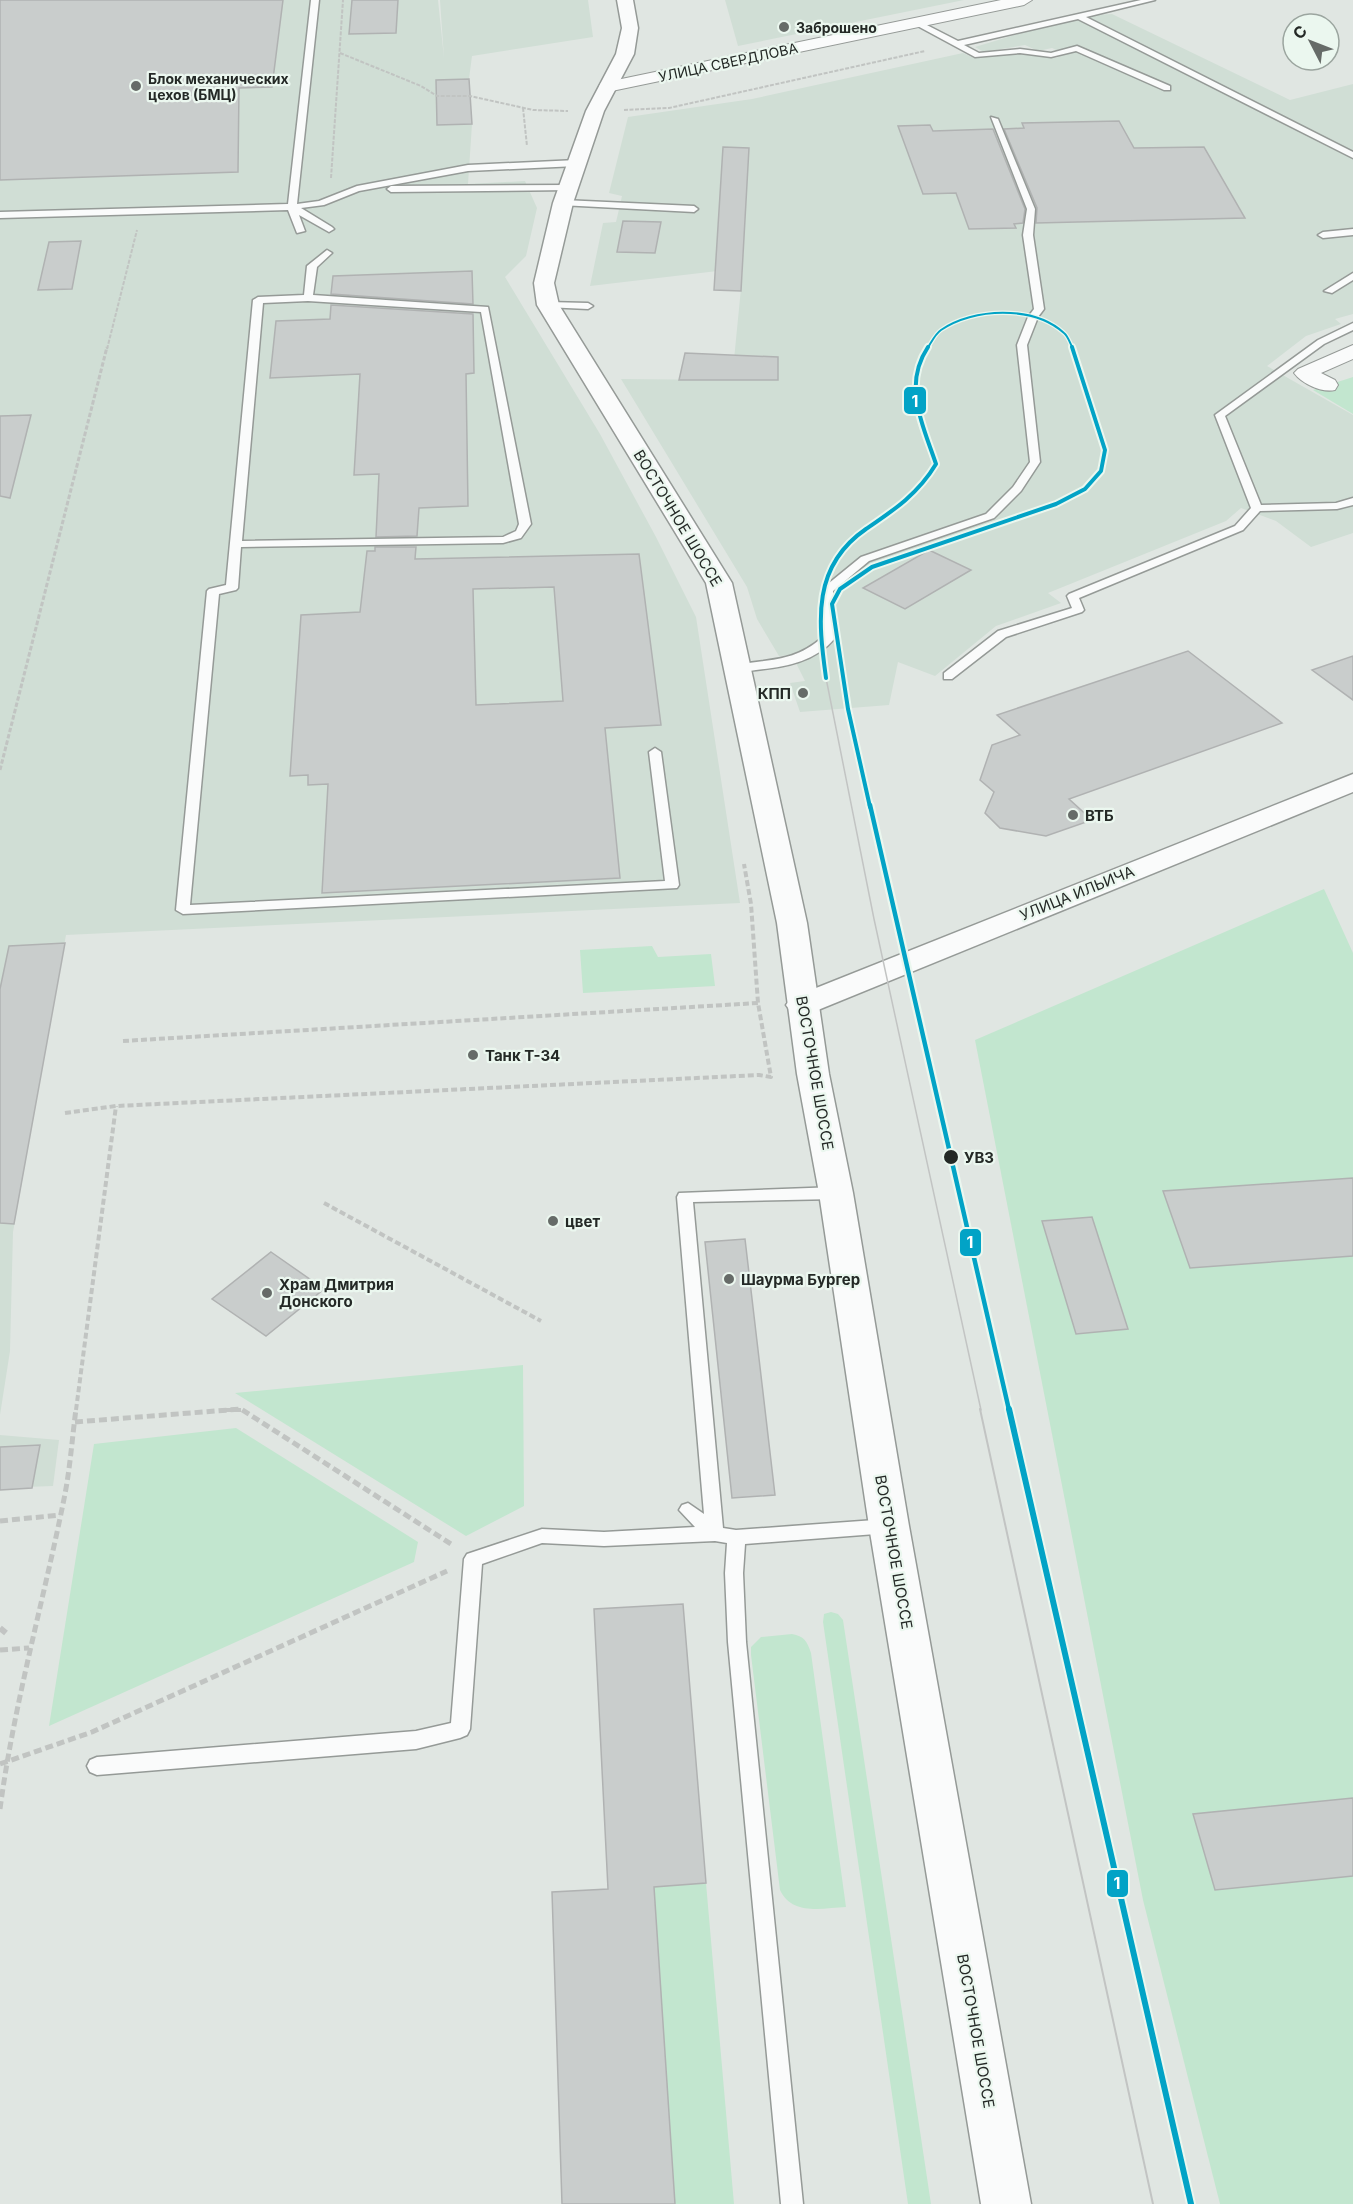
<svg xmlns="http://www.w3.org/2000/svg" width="1353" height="2204" viewBox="0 0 1353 2204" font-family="Inter,sans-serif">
	<rect width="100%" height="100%" fill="#e0e6e2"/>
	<g fill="#d0ded5">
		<path d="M0,0H438L444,58L440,0H588L593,37L472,56L469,79L472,124L468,184L525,181L537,208L526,256L505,277L600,434L656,537L696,617L740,903L66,935L13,1232L10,1351L0,1415Z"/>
		<path d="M725,0H964L738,46Z"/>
		<path d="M1112,14L1290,100L1353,84V314L1335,319L1341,324L1306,336L1267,366L1353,415V533L1311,547L1276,521L1241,508L1226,521L1048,593L1061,603L996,626L935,676L898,662L889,705L800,712L790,683L805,681L792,655L779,656L757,619L747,587L621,379L732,380L743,268L590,286L603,223L616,222L620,205L622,196L609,193L628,117L752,99L963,53L974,58L1021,53L1056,58L1065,54L1052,48L1038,51L1025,45L984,52L975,47L1078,16Z"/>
		<path d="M0,1435L59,1440L53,1486L0,1488Z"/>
	</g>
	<g fill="#c2e6cf">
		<path d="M1353,377V414L1313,390Z"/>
		<path d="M1324,889L1353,953V2204H1220L1143,1900L975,1040Z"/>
		<path d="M652,946L658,957L711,954L715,986L583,993L580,950Z"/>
		<path d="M523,1365L524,1506L466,1536L235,1393Z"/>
		<path d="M236,1428L418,1542L414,1562L49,1726L94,1444Z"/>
		<path d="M831,1612L838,1614L843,1620L931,2204H908L823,1622L824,1614Z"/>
		<path d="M792,1634C804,1636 807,1641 811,1653L846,1907C823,1908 792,1916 780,1890L751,1655V1647L761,1637Z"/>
		<path d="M706,1883L734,2204H675L654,1887Z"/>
	</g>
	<g fill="#c9cdcc" stroke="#b0b2b2" stroke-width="1.5" fill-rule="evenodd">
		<path d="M0,0H283L272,87L239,88L238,172L0,180Z"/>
		<path d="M352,0H398L396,33L349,34Z"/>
		<path d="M469,79L472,124L437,125L436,80Z"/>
		<path d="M1119,121L1134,148L1204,147L1245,218L1036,223L1037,208L1004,129L1024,128L1022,123Z"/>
		<path d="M930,125L933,131L993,129L1025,209L1023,223L1014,224L1016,228L969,229L956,193L923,194L898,126Z"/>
		<path d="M723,147L749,148L741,291L714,290Z"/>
		<path d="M623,221L661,222L655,253L617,252Z"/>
		<path d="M81,241L72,289L38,290L49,242Z"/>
		<path d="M472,271L473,304L331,294L333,276Z"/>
		<path d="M331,305L473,314L474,373L466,374L468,506L419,508L417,536L376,537L379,474L354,475L360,374L270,378L276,321L330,319Z"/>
		<path d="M685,353L778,357V380H679Z"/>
		<path d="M31,415L10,498L0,496V416Z"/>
		<path d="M375,547H416L415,559L639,554L661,725L605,728L620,878L322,893L328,784L308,785V775L290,776L301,615L360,612L367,551H375ZM554,587L563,701L476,705L473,589Z"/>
		<path d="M929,550L971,570L905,609L863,588Z"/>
		<path d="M1188,651L1282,723L1069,799L1092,820L1046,836L1000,828L985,813L994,792L980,780L992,745L1020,735L997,715Z"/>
		<path d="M1353,656V700L1312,670Z"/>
		<path d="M65,943L14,1224L0,1223V989L9,946Z"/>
		<path d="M1353,1178V1256L1190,1268L1163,1191Z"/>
		<path d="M1092,1217L1128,1329L1076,1334L1042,1221Z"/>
		<path d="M745,1239L775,1495L732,1498L705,1242Z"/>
		<path d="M271,1252L324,1289L266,1336L212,1299Z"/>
		<path d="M40,1445L32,1488L0,1490V1447Z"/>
		<path d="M683,1604L706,1883L654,1887L675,2204H562L552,1892L608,1889L594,1609Z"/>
		<path d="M1353,1798V1876L1215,1890L1193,1814Z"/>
	</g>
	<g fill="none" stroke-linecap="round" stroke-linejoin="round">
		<g stroke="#959a97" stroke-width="3">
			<g id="lane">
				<path d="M311,0H319L297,204L319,201L357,186L468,165L577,160L581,163L577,166L468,171L359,191L324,205L301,208L332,227L334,229L329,232L299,215L305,231L297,233L288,210L0,218V212L288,204Z"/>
				<path d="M1141,0H1155L1086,17L1353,152V158L1078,19L964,45L979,53L1020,49L1051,53L1077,46L1170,86V90H1164L1076,51L1051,57L1020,53L975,57L912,23L919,21L958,41Z"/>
				<path d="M991,117L998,119L1035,209L1033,235L1044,309L1038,317L1027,345L1040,462L1021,491L994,518L869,561L833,591L835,638C815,662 785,667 756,670C748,671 740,673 732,672V666C768,658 792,664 823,637V588L861,557L986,514L1013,487L1030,462L1017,345L1028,317L1034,309L1023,235L1027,209Z"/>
				<path d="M568,185L571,186V190L391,192L387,189L391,186Z"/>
				<path d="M563,200L694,206L698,209L694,212L560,205V201Z"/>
				<path d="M1353,229V235L1323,238L1318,235L1323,232Z"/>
				<path d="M327,250L332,253L317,267L313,295L488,307L531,524L521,538L503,543L241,547L238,588L236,590L219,594L190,905L665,881L649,752L655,748L661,752L679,885L677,888L183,914L176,910L207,591L209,589L226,585L253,300L258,297L304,295L307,266ZM308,301L481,312L519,524L516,531L503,537L242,541L263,303Z"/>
				<path d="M1353,273V280L1332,293L1324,291Z"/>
				<path d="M548,302L588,303L593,306L588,309L545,307L543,305Z"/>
				<path d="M1353,323V330L1324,344L1225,416L1261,505L1336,503L1353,498V505L1337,509L1260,511L1243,530L1079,598L1084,610L1082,612L1006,637L952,679H944V673L998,631L1072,608L1067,596L1069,594L1235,526L1251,508L1215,415L1318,340Z"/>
				<path d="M836,1187L842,1189L844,1193L842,1197L836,1199L693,1202L723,1528L736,1530L889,1519L895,1521L898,1526L895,1531L889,1533L745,1544L743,1573L746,1642L803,2204H781L728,1642L725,1573L727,1543L715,1541L604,1546L542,1543L482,1564L470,1729L467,1735L460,1738L416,1749L97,1775L90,1772L87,1766L90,1760L97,1757L416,1731L451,1723L464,1559L467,1554L542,1529L604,1532L695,1527L679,1510L682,1505L688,1503L704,1514L677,1197L679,1193Z"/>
			</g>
		</g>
		<g stroke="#959a97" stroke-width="2">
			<g id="street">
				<path d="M1001,0H1032L1024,5L607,92L601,91L599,87L601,83L607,82Z"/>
				<path d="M1353,345V359L1321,373L1335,380L1338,385L1335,390C1322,393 1302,384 1294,373L1298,369Z"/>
			</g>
		</g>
		<g stroke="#959a97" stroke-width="3">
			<path id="secondary" d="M1353,774V792L813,1012L802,1015L791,1012L786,1005L791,998Z"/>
		</g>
		<g stroke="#959a97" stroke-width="3">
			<path id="primary" d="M617,0H633L638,28L634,54L604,111L573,203L554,283L559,305L732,583L807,923L829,1074L853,1193L909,1526L1031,2204H981L869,1526L819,1193L797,1074L777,923L706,583L537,305L534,283L553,203L586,111L616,54L622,28Z"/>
		</g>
		<g stroke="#c1c4c2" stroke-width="2" stroke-dasharray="4 1.5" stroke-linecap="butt">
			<path d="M340,53L421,86L437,96H470L533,110L568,111"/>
			<path d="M523,108L527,146"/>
			<path d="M624,110L669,108L925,51"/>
			<path d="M331,178L343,0"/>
			<path d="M107,349L137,230"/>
		</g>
		<path stroke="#c1c4c2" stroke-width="3" stroke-dasharray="4.5 2" stroke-linecap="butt" d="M0,770L107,347"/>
		<g stroke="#c1c4c2" stroke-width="4" stroke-dasharray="6 3" stroke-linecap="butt">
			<path d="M123,1041L758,1003"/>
			<path d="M65,1113L116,1106L759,1075L771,1077L758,1003L751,904L744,864"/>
			<path d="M324,1203L541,1321"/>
			<path d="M76,1410L116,1106"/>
			<path d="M226,1410H243"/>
		</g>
		<g stroke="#c1c4c2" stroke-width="5" stroke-dasharray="8 4" stroke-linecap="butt">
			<path d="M75,1422L241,1409L454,1546"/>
			<path d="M0,1521L60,1515"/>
			<path d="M0,1650L29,1648"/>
			<path d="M0,1764L92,1732L447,1571"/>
			<path d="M0,1809C14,1704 43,1603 64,1499C70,1470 72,1439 76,1409"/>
		</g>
		<use href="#lane" fill="#fafbfb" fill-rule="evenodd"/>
		<use href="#street" fill="#fafbfb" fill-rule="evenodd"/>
		<use href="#secondary" fill="#fafbfb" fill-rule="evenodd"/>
		<use href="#primary" fill="#fafbfb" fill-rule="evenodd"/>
		<path stroke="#c2c4c3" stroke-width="1.5" d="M826,678L874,919L981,1410"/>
		<path stroke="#c2c4c3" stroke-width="2" d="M980,1409L1153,2204"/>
		<path stroke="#c2c4c3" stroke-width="6" stroke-dasharray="10 10" stroke-linecap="butt" d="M0,1628L6,1633"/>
		<g stroke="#ebf7ef" stroke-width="4.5">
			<path id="tram-1-far3" d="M927,349C931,343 935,334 941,330C973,308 1033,305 1064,333C1068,336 1070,343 1073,349"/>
		</g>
		<g stroke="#ebf7ef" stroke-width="8">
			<g id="tram-1-far2">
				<path d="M826,678C818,620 812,566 866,529C894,510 918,494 936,464C923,425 902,386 928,347"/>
				<path d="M870,807L848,709L832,604L840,589L872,567L1056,504L1085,489L1101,471L1105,450L1072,347"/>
			</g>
		</g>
		<g stroke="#ebf7ef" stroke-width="9">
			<path id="tram-1-far1" d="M870,805L1009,1410"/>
		</g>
		<g stroke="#ebf7ef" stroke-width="10">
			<path id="tram-1" d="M1009,1409L1191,2204"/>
		</g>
		<use href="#tram-1-far3" stroke="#02a3c6" stroke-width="2"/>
		<use href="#tram-1-far2" stroke="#02a3c6" stroke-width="4"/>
		<use href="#tram-1-far1" stroke="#02a3c6" stroke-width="4.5"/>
		<use href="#tram-1" stroke="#02a3c6" stroke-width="6"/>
	</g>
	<g fill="#666b68" stroke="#ebf7ef" stroke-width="2">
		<circle cx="784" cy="27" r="6"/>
		<circle cx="136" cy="86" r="6"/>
		<circle cx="803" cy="693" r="6"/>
		<circle cx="1073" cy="815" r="6"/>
		<circle cx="473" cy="1055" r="6"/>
		<circle cx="553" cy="1221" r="6"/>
		<circle cx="729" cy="1279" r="6"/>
		<circle cx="267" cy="1293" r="6"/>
	</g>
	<circle fill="#242926" stroke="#ebf7ef" stroke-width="2" cx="951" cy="1157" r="8"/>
	<g text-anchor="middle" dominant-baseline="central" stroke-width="4.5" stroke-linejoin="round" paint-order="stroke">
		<g font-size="14" font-weight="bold" fill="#242926" stroke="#ebf7ef" text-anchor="start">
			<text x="796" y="27">Заброшено</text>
			<text x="148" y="78">Блок механических<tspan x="148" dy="16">цехов (БМЦ)</tspan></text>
		</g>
		<g font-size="14" fill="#242926" stroke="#ebf7ef">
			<text transform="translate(728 62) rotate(-12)">УЛИЦА СВЕРДЛОВА</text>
		</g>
		<g font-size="15" fill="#242926" stroke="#ebf7ef">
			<text transform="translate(678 518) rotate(59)">ВОСТОЧНОЕ ШОССЕ</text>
			<text transform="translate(1077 893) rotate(-22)">УЛИЦА ИЛЬИЧА</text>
			<text transform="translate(815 1073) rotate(80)">ВОСТОЧНОЕ ШОССЕ</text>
			<text transform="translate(894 1552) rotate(80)">ВОСТОЧНОЕ ШОССЕ</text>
			<text transform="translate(976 2031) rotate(80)">ВОСТОЧНОЕ ШОССЕ</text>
		</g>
		<g font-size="15" font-weight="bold" fill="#242926" stroke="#ebf7ef" text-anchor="start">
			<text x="791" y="693" text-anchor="end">КПП</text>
			<text x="1085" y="815">ВТБ</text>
			<text x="485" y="1055">Танк Т-34</text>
			<text x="565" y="1221">цвет</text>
			<text x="741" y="1279">Шаурма Бургер</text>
			<text x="279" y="1284">Храм Дмитрия<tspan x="279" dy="17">Донского</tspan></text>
		</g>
		<g font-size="15" font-weight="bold" fill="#242926" stroke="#ebf7ef" text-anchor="start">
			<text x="964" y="1157">УВЗ</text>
		</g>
	</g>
	<g stroke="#ebf7ef" stroke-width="2">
		<rect x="903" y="386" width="24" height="29" rx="6" fill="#02a3c6"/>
		<rect x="959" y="1228" width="23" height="29" rx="6" fill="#02a3c6"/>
		<rect x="1106" y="1869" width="23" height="29" rx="6" fill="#02a3c6"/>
	</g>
	<g font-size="16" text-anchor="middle" font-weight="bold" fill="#fff">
		<text x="915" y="407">1</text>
		<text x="970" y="1248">1</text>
		<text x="1117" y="1889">1</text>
	</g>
	<g transform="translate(1311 42) rotate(312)"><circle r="28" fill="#ebf7ef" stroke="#9ba59f" stroke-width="1.5"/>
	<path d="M0-4.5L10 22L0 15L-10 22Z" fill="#666b68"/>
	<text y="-9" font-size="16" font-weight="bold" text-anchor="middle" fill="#242926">С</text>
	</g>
</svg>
